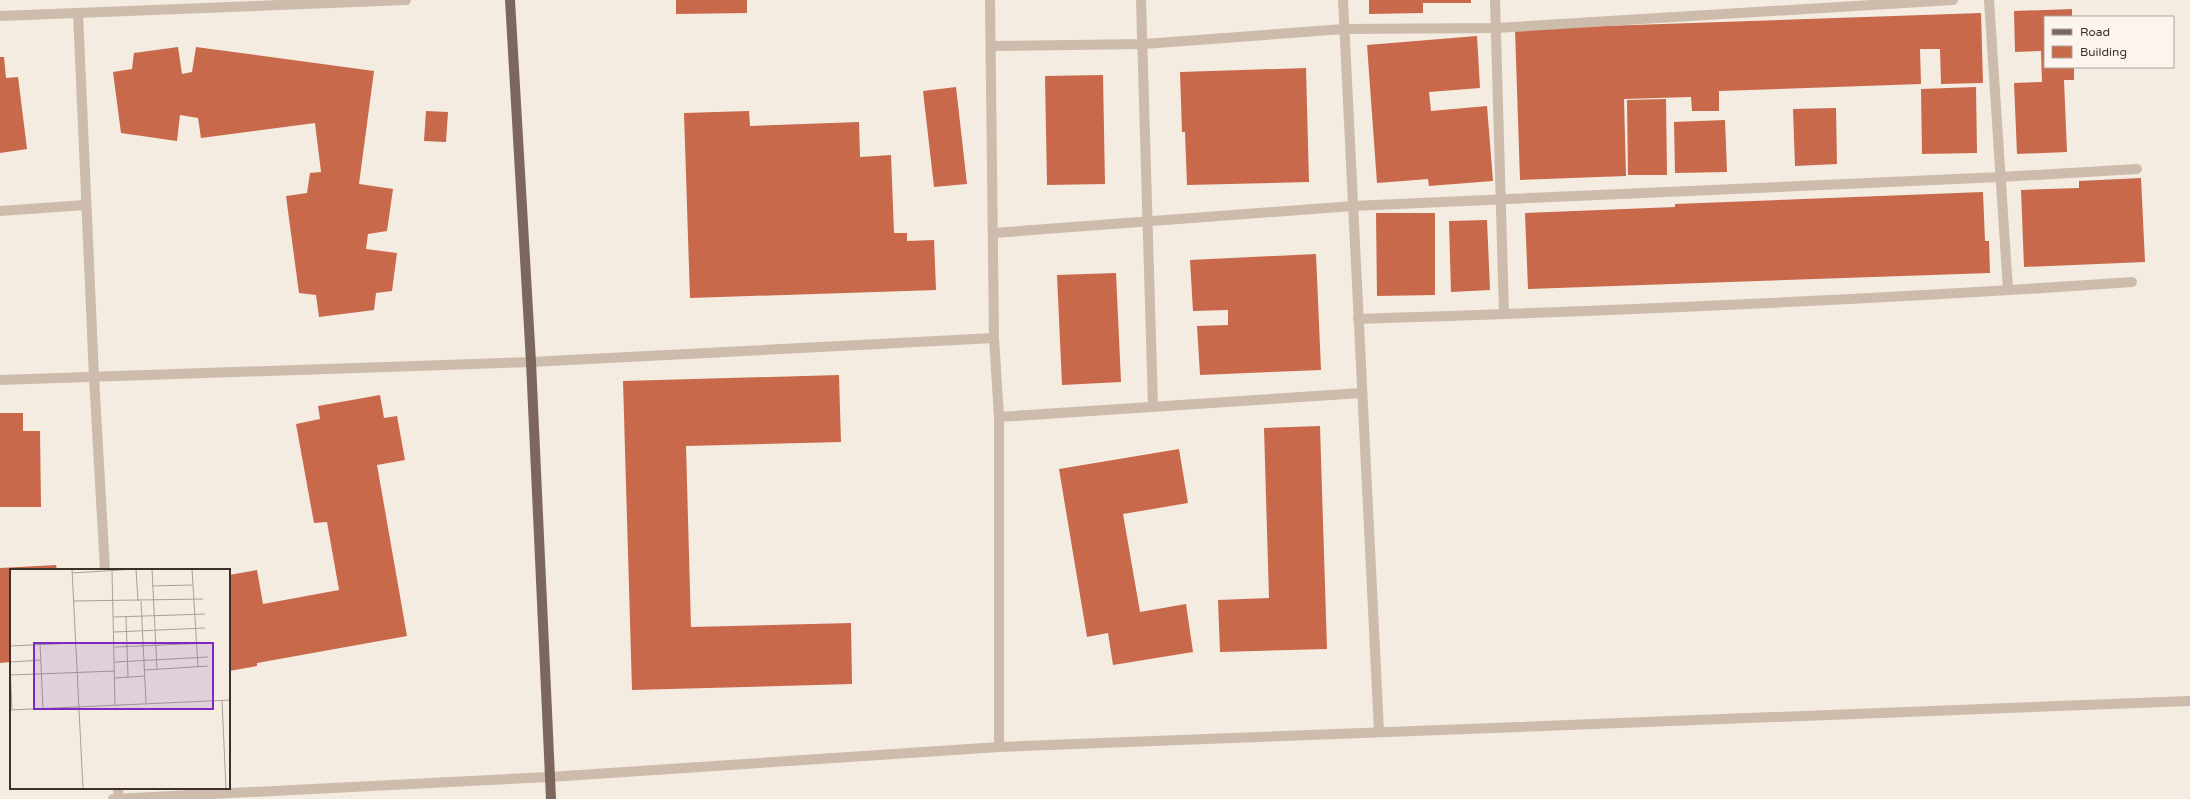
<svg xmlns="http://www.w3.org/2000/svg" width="2190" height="799" viewBox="0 0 2190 799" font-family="'Varela Round',sans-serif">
	<rect width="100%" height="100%" fill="#f4ebe1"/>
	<g fill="#c8694b">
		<path d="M676,0H747V13L676,14Z"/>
		<path d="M1369,0H1471V3H1423V13L1369,14Z"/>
		<path d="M2072,9V17H2045V67H2074V80H2064L2067,152L2017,154L2014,83L2042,82L2041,51L2015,52L2014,11Z"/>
		<path d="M1981,13L1983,83L1941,84L1940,49H1920L1921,84L1719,91V111H1692L1691,97L1624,99L1626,176L1520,180L1515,29Z"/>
		<path d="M1477,36L1480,88L1429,92L1431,111L1487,106L1493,181L1429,186L1428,179L1377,183L1367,45Z"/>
		<path d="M178,47L182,74L192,72L196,47L374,71L359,184L393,189L387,231L368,234L366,249L397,253L392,291L376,293L374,310L319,317L316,295L299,293L286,196L307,193L310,173L321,172L315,123L201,138L198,118L180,115L177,141L121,133L113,72L132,69L134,53Z"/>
		<path d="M0,57H4L6,78L18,77L27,149L0,153Z"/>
		<path d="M1306,68L1309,182L1187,185L1185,132H1182L1180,72Z"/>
		<path d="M1103,75L1105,184L1047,185L1045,76Z"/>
		<path d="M956,87L967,184L934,187L923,91Z"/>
		<path d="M1976,87L1977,153L1922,154L1921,89Z"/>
		<path d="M1666,99L1667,175H1628L1627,100Z"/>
		<path d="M1836,108L1837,164L1795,166L1793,109Z"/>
		<path d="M426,111L448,112L446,142L424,141Z"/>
		<path d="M749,111L750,126L859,122L860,157L891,155L894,233H907V241L934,240L936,290L690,298L684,113Z"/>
		<path d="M1725,120L1727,172L1675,173L1674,122Z"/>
		<path d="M2141,178L2145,262L2024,267L2021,190L2079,188V181Z"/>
		<path d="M1983,192L1985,241H1989L1990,273L1528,289L1525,213L1675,207V204Z"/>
		<path d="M1376,213H1435V295L1377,296Z"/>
		<path d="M1487,220L1490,290L1451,292L1449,221Z"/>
		<path d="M1316,254L1321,370L1200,375L1197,326L1228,325V310L1193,311L1190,260Z"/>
		<path d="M1116,273L1121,382L1062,385L1057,275Z"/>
		<path d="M839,375L841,442L686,446L691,627L851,623L852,684L632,690L623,381Z"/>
		<path d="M380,395L384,418L397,416L405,460L377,465L407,636L257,663V666L229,671V575L257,570L263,604L339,590L327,522L314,523L296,424L320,419L318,406Z"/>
		<path d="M0,413H23V431H40L41,507H0Z"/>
		<path d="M1320,426L1327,649L1220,652L1218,600L1269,598L1264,428Z"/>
		<path d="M1179,449L1188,503L1123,514L1140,612L1186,604L1193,652L1113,665L1108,633L1087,637L1059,469Z"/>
		<path d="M56,565L57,570H11V662L0,663V568Z"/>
	</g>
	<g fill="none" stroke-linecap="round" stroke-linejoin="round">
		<g stroke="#cdbbac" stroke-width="10">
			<path d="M990,0L994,338L999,417V747"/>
			<path d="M1141,0L1153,406"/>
			<path d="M1343,0L1379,731"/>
			<path d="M1495,0L1504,314"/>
			<path d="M1989,0L2008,290"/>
			<path d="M78,13L94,377L105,570"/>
			<path d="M0,16L406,0"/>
			<path d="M991,46L1144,44L1344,29L1496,28L1953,0"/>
			<path d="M0,211L85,205"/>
			<path d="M994,233L1353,206L2001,177L2137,169"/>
			<path d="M1358,319C1616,311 1874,300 2132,282"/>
			<path d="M0,380L531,362L994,338"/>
			<path d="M999,417L1361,393"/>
			<path d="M118,788L119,799"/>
			<path d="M113,799L550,777L999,747L2190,701"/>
		</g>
		<path stroke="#7d675c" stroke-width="10" d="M510,0L531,362L551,799"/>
	</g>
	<g transform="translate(10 569)">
		<rect width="220" height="220" fill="#f4ebe1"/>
		<path fill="none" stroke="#aaa098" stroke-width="1" d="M62,0L73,220M126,0L128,32M142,0L147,100M182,0L188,98M102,2L105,136M62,4L126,0M142,17L182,16M63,32L193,30M131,32L136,134M104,48L195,45M116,48L118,108M104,63L195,59M30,75L33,140M0,77L65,74M105,78L198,74M0,93L31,91M105,93L198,88M0,95L2,141M135,101L198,97M0,106L105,102M105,109L135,107M212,131L216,220M0,141L220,131"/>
		<path fill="#7b2cbf" fill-opacity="0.15" stroke="#7b2cbf" stroke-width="2" d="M24,74H203V140H24Z"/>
		<rect width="220" height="220" fill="none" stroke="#3b302b" stroke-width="2"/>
	</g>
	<rect x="2044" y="16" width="130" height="52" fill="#fbf5ee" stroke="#aea6a0"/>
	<rect x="2052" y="29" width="20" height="6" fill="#7d675c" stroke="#aea6a0"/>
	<text x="2080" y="36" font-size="12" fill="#3b302b">Road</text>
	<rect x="2052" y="46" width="20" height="12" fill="#c8694b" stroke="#aea6a0"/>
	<text x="2080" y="56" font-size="12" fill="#3b302b">Building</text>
</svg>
